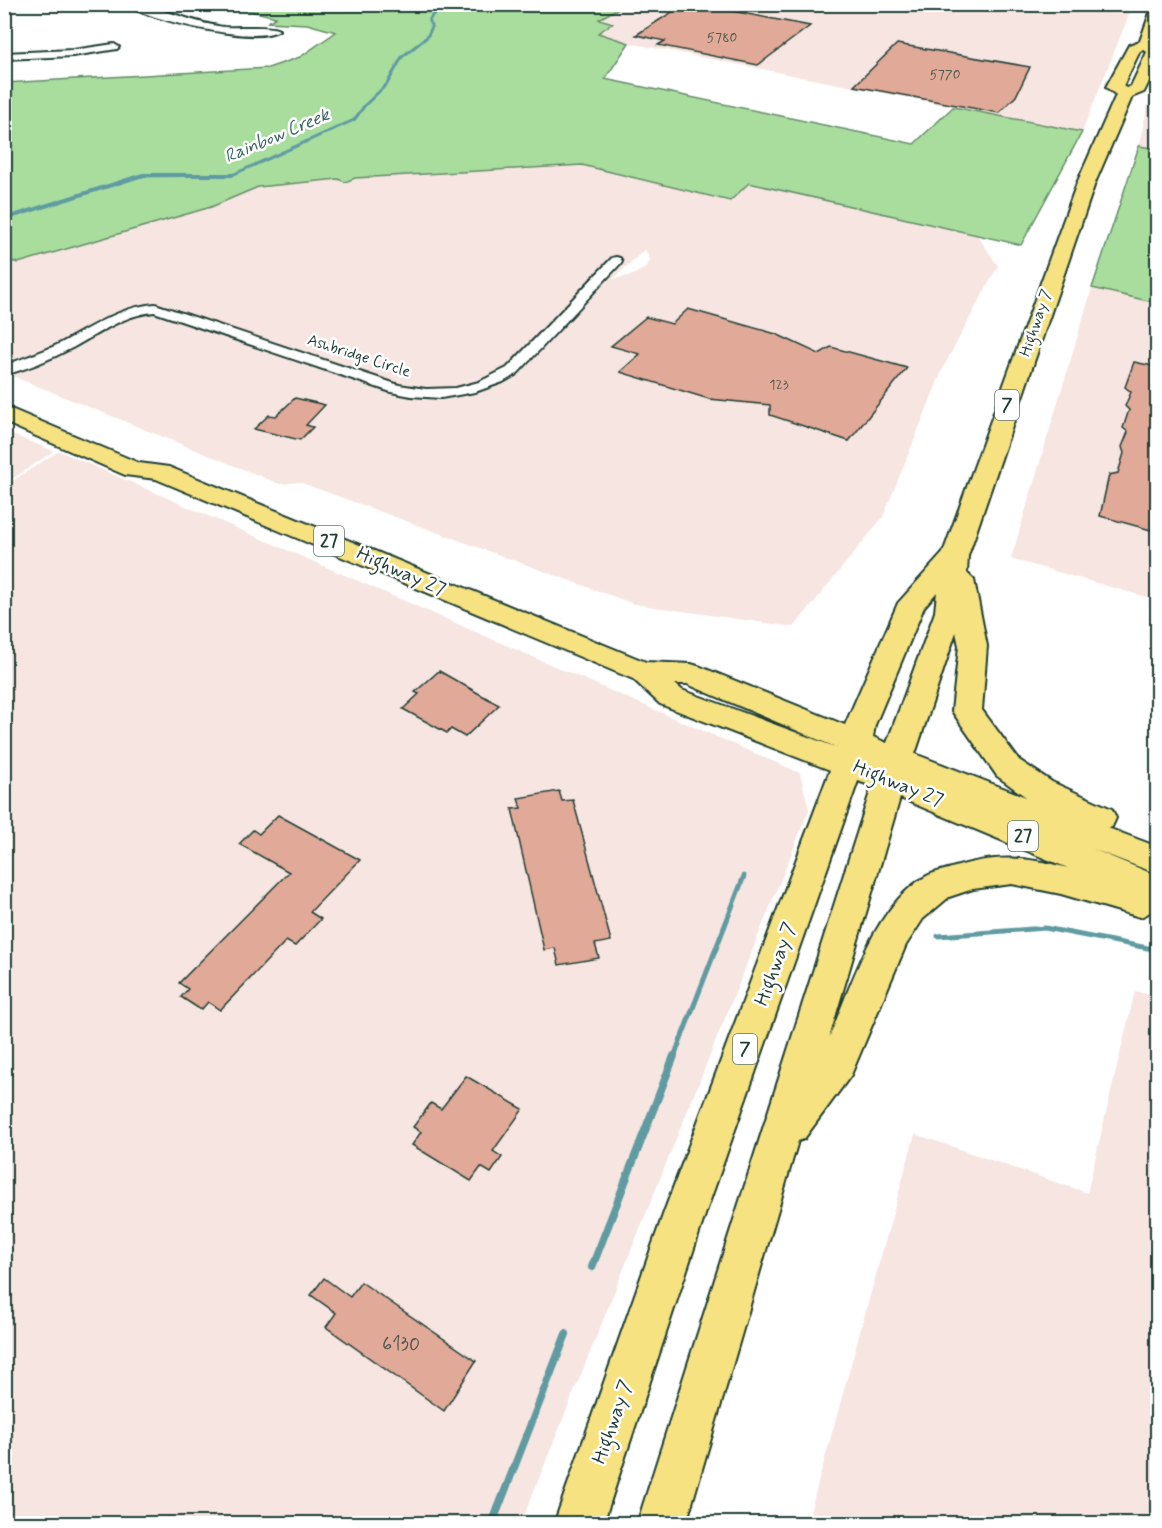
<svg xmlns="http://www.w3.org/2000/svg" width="1162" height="1528" viewBox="0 0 1162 1528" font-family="Mynerve,sans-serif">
	<rect width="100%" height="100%" fill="#fff"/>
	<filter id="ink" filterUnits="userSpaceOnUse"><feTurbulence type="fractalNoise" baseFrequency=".0167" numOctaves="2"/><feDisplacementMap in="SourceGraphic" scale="12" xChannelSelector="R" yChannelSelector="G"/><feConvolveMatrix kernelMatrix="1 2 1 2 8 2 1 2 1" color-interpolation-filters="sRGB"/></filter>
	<g filter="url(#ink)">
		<g fill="#f6e5e0" fill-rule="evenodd">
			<path d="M947,4L969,8L971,4L1133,5L1082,132L629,43L597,33L612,23L598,19L624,5Z"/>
			<path d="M1157,77V149L1139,146L1149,99Z"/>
			<path d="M582,165L730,201L749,183L977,235L998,266L944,366L883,517L794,627L634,604L299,482L280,484L5,373L4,259L18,263L211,207L258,187L303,181ZM645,249L650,260L647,267L633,275L613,279Z"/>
			<path d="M1092,288L1157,303V600L1011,559Z"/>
			<path d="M5,432L54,451L5,484Z"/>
			<path d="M59,451L800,773L809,810L521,1523L5,1524V486Z"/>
			<path d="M1135,991L1158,997L1157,1523H807L915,1134L1087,1193Z"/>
		</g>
		<g fill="#a9dd9e" stroke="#648d69" stroke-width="1.5">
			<path d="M226,5H624L599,19L613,23L598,33L629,43L605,79L914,144L953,107L1082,132L1021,245L749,183L730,201L582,165L355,178L345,182L338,179L258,187L211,207L18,263L5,259V83L268,68L300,57L336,32L307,24L268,22L276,17Z"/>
			<path d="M1139,146L1157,149V303L1092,288Z"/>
		</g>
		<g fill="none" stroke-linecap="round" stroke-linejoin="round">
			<path stroke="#609ba1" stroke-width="3" d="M139,176L232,175L354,120L365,105L387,84L402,57L427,37L432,27L429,21L433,14L474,4"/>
			<path stroke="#609ba1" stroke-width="4" d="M4,219L143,175H232"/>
			<g stroke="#609ba1" stroke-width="5">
				<path d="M938,936L1045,928L1158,950"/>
				<path d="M674,1057L744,876"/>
			</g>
			<g stroke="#609ba1" stroke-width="8">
				<path d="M592,1267L674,1056"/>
				<path d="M492,1524L566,1334"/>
			</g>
		</g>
		<g fill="#e0a998" stroke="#1f3d34" stroke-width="1.5">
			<path d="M683,5L697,7L701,5L810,26L758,65L658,45L665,41L636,35Z"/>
			<path d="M897,44L1030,67L1016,96L999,113L854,86Z"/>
			<path d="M688,309L776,334L819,354L831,347L907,368L849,441L770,415V405L709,399L620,372L640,354L611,346L646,317L672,324Z"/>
			<path d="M1134,362L1158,367V532L1100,516L1109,475L1118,473L1124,453L1122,447L1128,432L1123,428L1129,410L1125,406L1131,392L1125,387Z"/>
			<path d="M295,398L325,405L306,425L313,427L300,440L254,429L269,415L276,416Z"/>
			<path d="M439,671L499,705L465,737L451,729L447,733L403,709L419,694L415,692Z"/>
			<path d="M559,791L562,801L573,800L611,941L595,944L599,958L559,965L555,948L544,950L512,809L521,808L518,798Z"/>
			<path d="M278,815L360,860L310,912L321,919L295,946L286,941L220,1010L208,1002L201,1010L181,997L188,989L179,983L289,872L239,844L253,830L259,834Z"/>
			<path d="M466,1076L523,1109L493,1151L502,1157L491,1173L481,1167L471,1181L412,1145L421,1132L413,1127L431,1103L441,1109Z"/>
			<path d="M324,1278L350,1297L361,1282L476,1361L444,1411L326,1327L336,1313L311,1295Z"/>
		</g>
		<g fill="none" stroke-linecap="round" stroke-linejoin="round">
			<g stroke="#1f3d34" stroke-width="4">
				<g id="minor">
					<path d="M4,4H18L4,10Z"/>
					<path d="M124,4C157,4 190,23 224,27C236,28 272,25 279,30C256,46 147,19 124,4Z"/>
					<path d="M114,44L119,47L117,49L73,56L4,59V53L73,50Z"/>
					<path d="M616,257L620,258L622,261L620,264L517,374L503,382L475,392L441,398L411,396L391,392L154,312C123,315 100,333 74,347C53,358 27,369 4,375V366C23,358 43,352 61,343C92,327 119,307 155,304L399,385L426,389L456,388L479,382L507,368L612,258Z"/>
				</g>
			</g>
			<g stroke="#1f3d34" stroke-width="4">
				<path id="primary" d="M1158,6V35L1155,43L1158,45V63L1144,92L1132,97L1095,183L968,556L967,573L974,580L987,646L982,710L1019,760L1052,782L1112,809L1116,818L1112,827L1108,828L1158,847V874L1092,849L1158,876C1158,896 1161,910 1140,917L1061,894L1012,884L973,889L949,897L923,919L906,945L851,1075L804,1139L798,1141L686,1524H637L872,786L858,781L706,1212L603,1524H554L664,1212L830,770L660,704L633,679L156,479L125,475L4,422V406L139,463L169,467L646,662L691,664L701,667L845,725L898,603L943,553L1077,183L1116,95L1106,87L1129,45L1140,41L1151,10ZM1144,50L1147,52L1131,86L1126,88L1123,86L1140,51ZM937,592L935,612L887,743L873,737L875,725L924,607ZM956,632L959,646L952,711L997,776L1026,797L915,754ZM675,684H687L838,748L682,690ZM900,798L1068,868C1028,857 995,854 955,867C946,870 933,872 925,877C874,906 851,987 829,1038Z"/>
			</g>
			<use href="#minor" fill="#fff" fill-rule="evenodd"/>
			<use href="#primary" fill="#f6e281" fill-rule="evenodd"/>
		</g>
	</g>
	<g text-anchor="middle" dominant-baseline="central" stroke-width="5" stroke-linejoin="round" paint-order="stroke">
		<g font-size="14" fill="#4f584d">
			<text x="722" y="38">5780</text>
			<text x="945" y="75">5770</text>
			<text x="779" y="385">123</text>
		</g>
		<g font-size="16" fill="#1f3d34" stroke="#fff">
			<text transform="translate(1036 323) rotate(-71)">Highway 7</text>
			<text transform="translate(359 356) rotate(18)">Ashbridge Circle</text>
		</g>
		<g font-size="18" font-style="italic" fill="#3a6462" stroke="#fff">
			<text transform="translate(277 136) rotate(-23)">Rainbow Creek</text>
		</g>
		<g fill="#fff" stroke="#627771" stroke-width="1.5">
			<rect x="995" y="390" width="24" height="30" rx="4.5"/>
			<rect x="314" y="526" width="30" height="30" rx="4.5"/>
			<rect x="1008" y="821" width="30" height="30" rx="4.5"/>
			<rect x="733" y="1034" width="24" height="30" rx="4.5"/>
		</g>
		<g font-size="18" font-weight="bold" fill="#1f3d34">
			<text x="1007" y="405">7</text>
			<text x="329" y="541">27</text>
			<text x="1023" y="836">27</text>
			<text x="745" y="1049">7</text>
		</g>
		<g font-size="20" fill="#1f3d34" stroke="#fff">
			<text transform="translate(401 572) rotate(24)">Highway 27</text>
			<text transform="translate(898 784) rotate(22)">Highway 27</text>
			<text transform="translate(776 964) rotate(-70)">Highway 7</text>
			<text transform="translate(613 1422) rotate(-71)">Highway 7</text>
		</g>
		<g font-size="20" fill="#4f584d">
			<text x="401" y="1344">6130</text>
		</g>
	</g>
	<rect width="1162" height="1528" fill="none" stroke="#fff" stroke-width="24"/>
	<rect x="12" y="12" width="1138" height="1504" fill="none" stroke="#1f3d34" stroke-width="2" filter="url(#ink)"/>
</svg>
